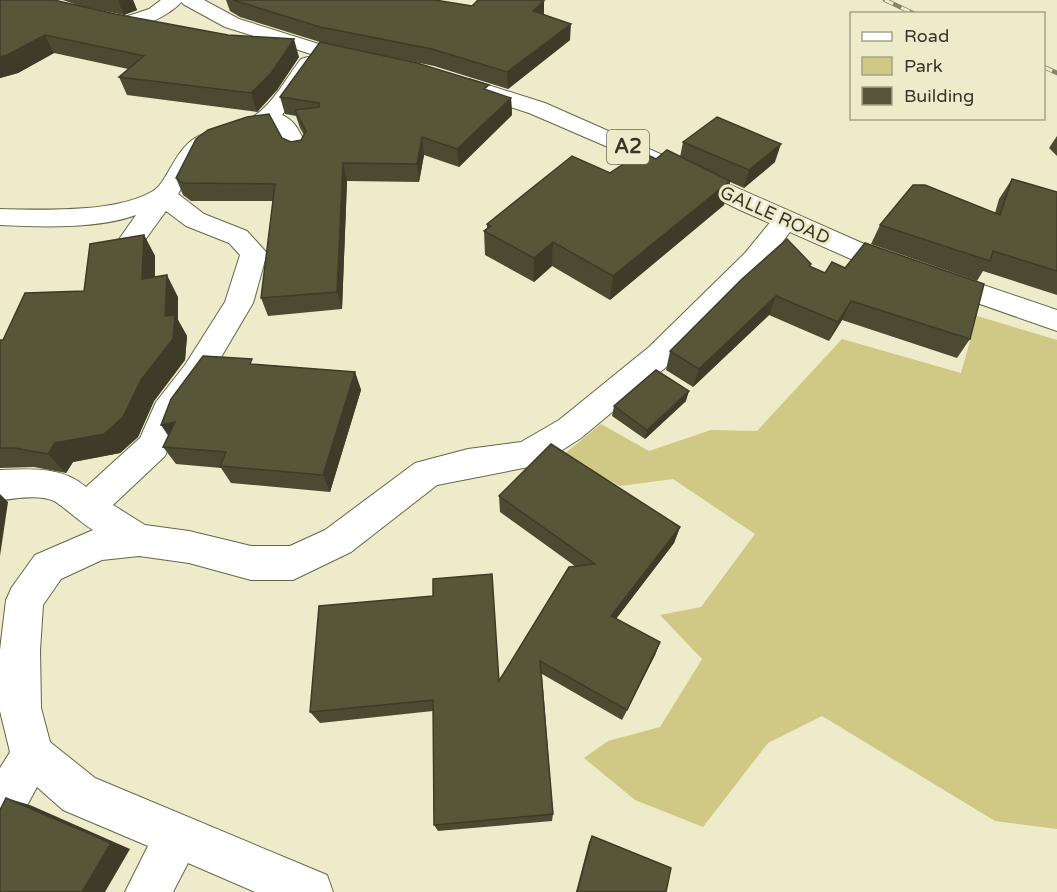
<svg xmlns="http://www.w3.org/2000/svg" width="1057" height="892" viewBox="0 0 1057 892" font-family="'Varela Round',sans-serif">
	<rect width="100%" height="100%" fill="#eeebca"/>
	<path fill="#cfc985" d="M977,316L1057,340V829L995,821L822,716L768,743L703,827L635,800L584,758L608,741L660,727L702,659L660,615L701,607L755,534L673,479L620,486L563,455L601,424L649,451L711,430L757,431L842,339L961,373Z"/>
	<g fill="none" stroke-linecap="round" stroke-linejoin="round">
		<g stroke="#676548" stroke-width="2">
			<g id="minor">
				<path d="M161,0H183C172,15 134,33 116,28L113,24L116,20L149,9Z"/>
				<path d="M308,57L315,59L318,63L282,115C297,121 301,136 309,150L305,155L297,157L289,155L275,128L270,126L214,146L201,155L178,194L204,214L247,231L267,253L253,303L207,381L181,416L165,456L113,505L145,525L189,531L251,546H290L325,530L415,463L468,449L521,442L559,420L649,347L745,253L777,214L786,212L795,214L799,220L765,265L671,363L581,438L539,465L437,485L351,552L293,580H251L189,563L139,556L102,560L61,579L43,605L40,650L41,708L50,742L95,778L327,875L333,892H255L188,863L173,892H125L148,846L63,810L37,787L16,826L0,832V768L10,752L0,711V650L6,600L12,587L35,555L93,530C81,523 63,506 54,501C38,494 16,499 0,500V470C30,469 62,466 86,487L140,438L156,402L185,365L225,302L240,255L229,243L186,226L166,211L137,251L128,254L119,251L115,245L136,215C99,229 39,227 0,225V209C42,210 117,213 153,191C167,183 174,151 195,138C210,128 231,127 247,120C271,109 285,79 301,59Z"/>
			</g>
		</g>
		<g stroke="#676548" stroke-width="2">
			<g id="trunk">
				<path d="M180,0H204L239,19L322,45L365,54L368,58L365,62L358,64L311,54L225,27L183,4Z"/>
				<path d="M469,79L545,103L871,247L1057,310V331L851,259L740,210L645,163L529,113L461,91L458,86L461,81Z"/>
			</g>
		</g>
		<use href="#minor" fill="#fff" fill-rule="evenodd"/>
		<use href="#trunk" fill="#fff" fill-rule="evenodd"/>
		<g stroke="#84826d" stroke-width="4.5">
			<g id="rail">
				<path d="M885,0L915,14"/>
				<path d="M1044,67L1057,73"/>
			</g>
		</g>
		<use href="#rail" stroke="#eeebca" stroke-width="3" stroke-dasharray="9" stroke-linecap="butt"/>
	</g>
	<g fill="#4c4a31">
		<path d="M0,0L58,2L299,57L277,90L257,112L127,95L119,77L128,69L54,53L18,73L0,78Z"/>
		<path d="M63,0H133L137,10L124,15L80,6Z"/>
		<path d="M226,0H435L472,6L544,15L570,40L508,89L434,66L332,45L511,98L512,115L459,167L424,155L419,182L347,181L342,309L268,316L261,298L273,201H191L183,195L176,178L282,138L291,142L301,140L304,135L300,128L296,116L285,114L280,97L323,43L240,17L230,11Z"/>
		<path d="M1057,136V156L1049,148Z"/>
		<path d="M683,142L775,162L744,188L730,182L724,205L610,300L552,266L534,282L485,255L484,231L487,228V224L610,173L656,159L680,157Z"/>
		<path d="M1012,179L1057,192V295L983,271L977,281L871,244L880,225L995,213L999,199Z"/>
		<path d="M144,235L155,256V277L178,297V320L187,336L185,360L154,401L138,437L120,453L73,462L66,473L34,467L0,468V340H3L84,291Z"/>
		<path d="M811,264L810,266L970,339L957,358L842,320L829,341L769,315L693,387L666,370L670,351Z"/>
		<path d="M254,364L355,372L361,390L330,492L231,483L221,468L176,464L163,447Z"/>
		<path d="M686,401L645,439L612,416L614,406Z"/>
		<path d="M499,496L680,527L674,543L616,619L660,642L655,655L622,720L542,674L553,814L552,821L438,831L434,825L433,711L320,723L310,712L433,596L499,680L575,566L500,512Z"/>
		<path d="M592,836L666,892H576L589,842Z"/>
	</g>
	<g fill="#3e3c28">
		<path d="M118,0H133L137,10L124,15Z"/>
		<path d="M544,1V17L533,11Z"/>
		<path d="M571,24L570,40L508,89L507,72Z"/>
		<path d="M45,35L54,53L18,73L0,78V57Z"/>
		<path d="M294,39L299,57L277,90L257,112L251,93Z"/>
		<path d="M511,98L512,115L459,167L457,149Z"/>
		<path d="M422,137L424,155L419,182L417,164Z"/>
		<path d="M781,144L775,162L744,188L749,170Z"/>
		<path d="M343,163L347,181L342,309L337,292Z"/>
		<path d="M730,181L724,205L610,300L613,276Z"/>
		<path d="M144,235L155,256V300L142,279Z"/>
		<path d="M553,242L552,266L534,282V258Z"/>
		<path d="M167,275L178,297V320L187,336L185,360L154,401L138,437L120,453L73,462L66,473L48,454L55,443L165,316Z"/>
		<path d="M776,296L769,315L693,387L699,369Z"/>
		<path d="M851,301L842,320L829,341L838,322Z"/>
		<path d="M355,372L361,390L330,492L323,475Z"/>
		<path d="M689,391L686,401L645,439L647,430Z"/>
		<path d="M175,422L173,443L161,425Z"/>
		<path d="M0,494L8,502L0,556Z"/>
		<path d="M680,527L674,543L608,629L611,616Z"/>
		<path d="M660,642L655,655L622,720L627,710Z"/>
		<path d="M6,798L30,805L130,849L105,892H82Z"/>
	</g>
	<g fill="#585639" stroke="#3e3c28" stroke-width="1.5">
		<path d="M0,0H54L115,14L228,35L294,39L272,72L251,93L119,77L144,56L45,35L7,55L0,57Z"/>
		<path d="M233,0H435L472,6L478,0H540L544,1L533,11L571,24L507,72L432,49L320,27Z"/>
		<path d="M320,42L417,63L489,85L484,89L511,98L457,149L422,137L417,164L343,163L337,292L261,298L275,184L183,183L176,178L196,139L208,130L247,117L269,114L282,138L291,142L301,140L306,131L295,110L319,107V103L280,97Z"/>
		<path d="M717,117L781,144L749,170L683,142Z"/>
		<path d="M667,150L730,181L613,276L553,242L534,258L484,231L491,226L487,224L572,156L610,173L642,152L656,159Z"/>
		<path d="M1012,179L1057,192V271L993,251L990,261L880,225L913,185H925L1000,215Z"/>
		<path d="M144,235L142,279L167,275L165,316L175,315L173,339L141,380L123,417L104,434L55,443L48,454L15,448H0V340H3L25,293L84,291L90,244Z"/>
		<path d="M787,239L811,264L809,266L825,273L832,262L845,268L865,243L984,284L970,339L851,301L838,322L776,296L699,369L670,351L742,279Z"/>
		<path d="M203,356L252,359L250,364L355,372L323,475L220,466L226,452L163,447L175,422L161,425L171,399Z"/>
		<path d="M656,370L689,391L647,430L614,406Z"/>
		<path d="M551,444L680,527L611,616L660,642L627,710L540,661L553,814L434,825L433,700L310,712L319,606L433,596V579L492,574L499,681L569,567L595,564L499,496Z"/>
		<path d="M6,798L111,843L82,892H0V810Z"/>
		<path d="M592,836L671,868L666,892H577Z"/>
	</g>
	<g text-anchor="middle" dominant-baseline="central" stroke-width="6" stroke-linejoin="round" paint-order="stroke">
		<g font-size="18" fill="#373629" stroke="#eeebca">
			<text transform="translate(775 215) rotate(24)">GALLE ROAD</text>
		</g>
		<rect fill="#eeebca" stroke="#6e6c59" stroke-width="1.5" x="607" y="130" width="42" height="34" rx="4.5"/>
		<g font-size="20" font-weight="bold" fill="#373629">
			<text x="628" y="147">A2</text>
		</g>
	</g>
	<rect x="850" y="12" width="195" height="108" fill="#eeebca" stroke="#a5a38a" stroke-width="1.5"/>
	<rect x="862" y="32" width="30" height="9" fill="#ffffff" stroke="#a5a38a" stroke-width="1.5"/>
	<text x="904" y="42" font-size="18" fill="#373629">Road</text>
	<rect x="862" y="57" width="30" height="18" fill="#cfc985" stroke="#a5a38a" stroke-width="1.5"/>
	<text x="904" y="72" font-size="18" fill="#373629">Park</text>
	<rect x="862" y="87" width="30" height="18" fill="#585639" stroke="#a5a38a" stroke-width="1.5"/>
	<text x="904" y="102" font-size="18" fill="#373629">Building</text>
</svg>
